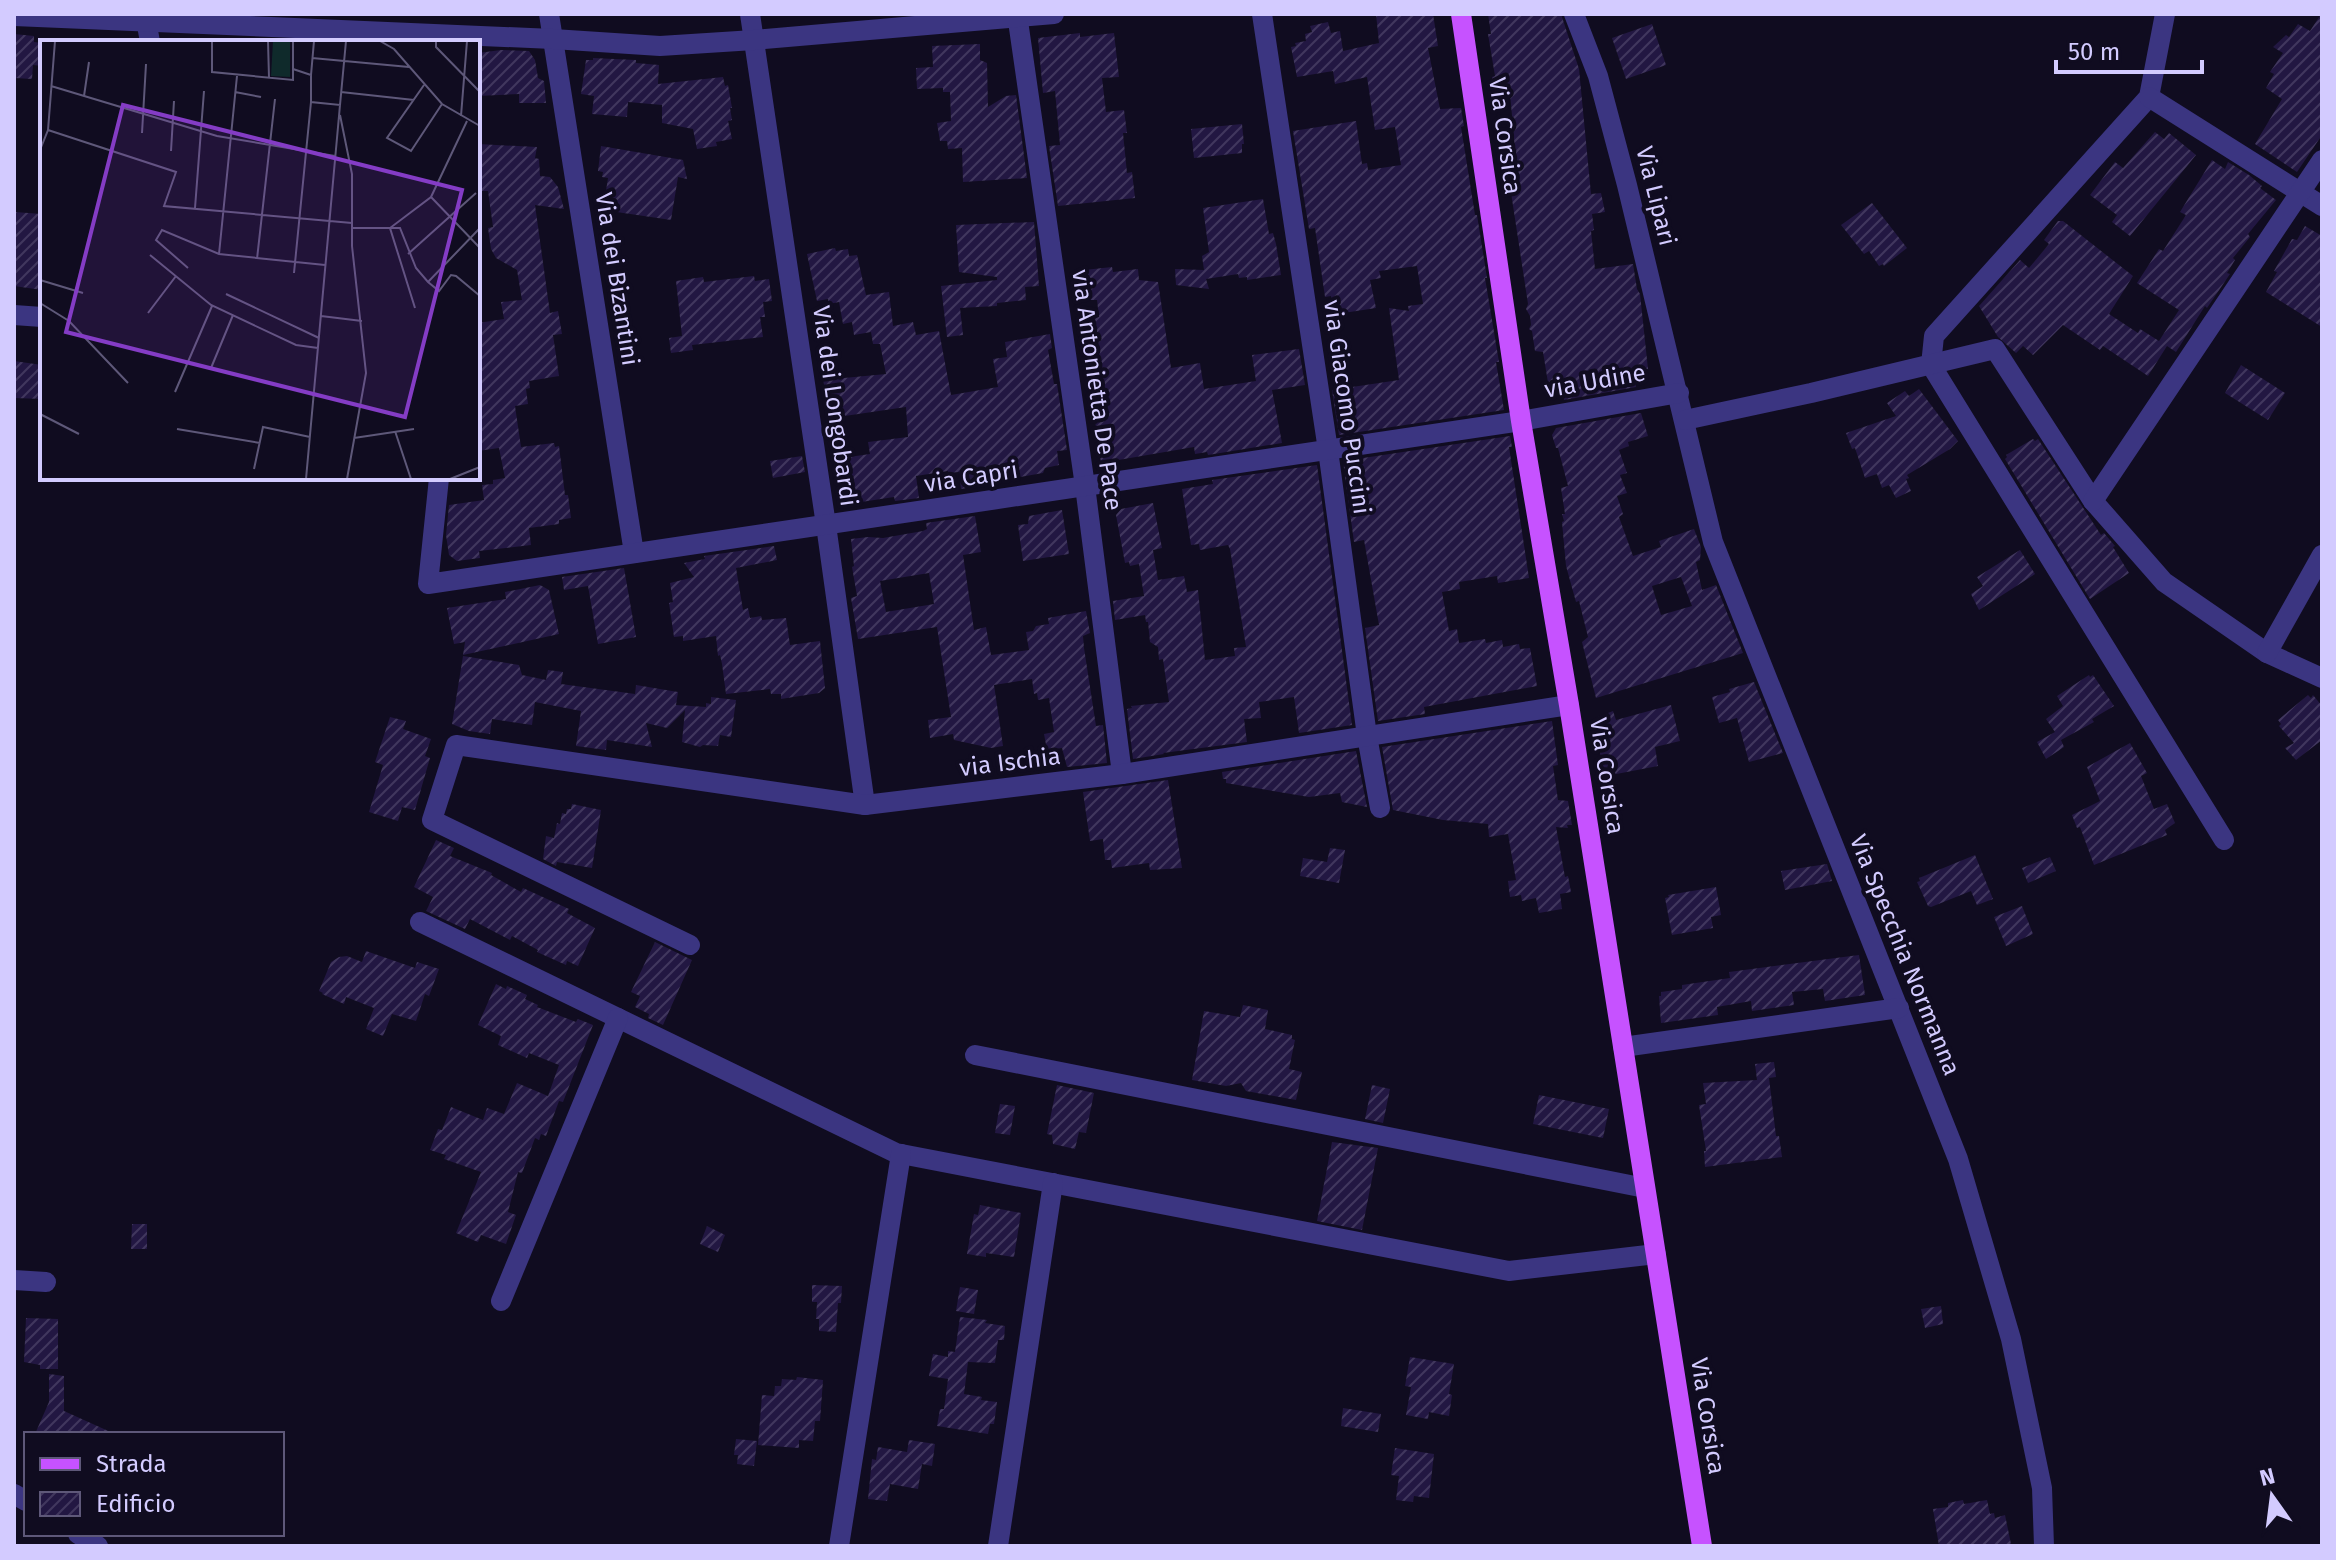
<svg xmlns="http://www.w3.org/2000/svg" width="2336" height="1560" viewBox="0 0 2336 1560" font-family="'Fira Sans',sans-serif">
	<defs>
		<pattern id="building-hatch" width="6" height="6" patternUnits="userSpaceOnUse" patternTransform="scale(2)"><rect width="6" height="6" fill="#221742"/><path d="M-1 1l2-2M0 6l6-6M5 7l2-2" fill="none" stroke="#41375e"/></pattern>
	</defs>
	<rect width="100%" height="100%" fill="#100c20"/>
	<g fill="url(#building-hatch)" fill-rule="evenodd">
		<path d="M1376,14H1433L1438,46L1428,48L1440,109L1461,108L1464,126L1461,127L1475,215H1477L1487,278H1485L1499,362H1496L1504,410L1339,435L1332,390L1399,380L1389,308L1409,311L1408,306L1423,304L1417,266L1379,271L1381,278L1370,280L1376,308L1337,314L1336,304L1332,303L1331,296L1325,297L1315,228L1309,229L1293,131L1356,121L1362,164L1367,163L1368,170L1401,165L1395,127L1375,130L1367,77L1335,84L1333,71L1297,77L1291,47L1296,46L1295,43L1306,41L1305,34L1312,32L1310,26L1328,22L1331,33L1340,31L1343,51L1379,43Z"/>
		<path d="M1488,14H1561L1579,69L1591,194L1601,193L1605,212L1592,214L1594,230L1591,231L1595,269L1633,264L1637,289L1640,294L1648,369L1637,371L1638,382H1635L1636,387L1564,400L1563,394L1550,395L1543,352L1535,351L1532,331L1529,329L1531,325L1530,316L1526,309L1528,304L1510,186L1518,185L1510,93L1498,95L1497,93H1494L1492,77L1495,76L1488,34H1491Z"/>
		<path d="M2321,14L2322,135L2297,172L2255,144L2282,99L2266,88L2274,74L2270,72L2283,53L2273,47L2286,35L2289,37L2298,24L2310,31Z"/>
		<path d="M1652,24L1666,65L1626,79L1612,38Z"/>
		<path d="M1080,33V37L1114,33L1119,77L1102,78L1106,112L1124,110L1127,133H1123L1127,173L1132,172L1135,198L1058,206L1049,146L1060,145L1055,91L1043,93L1038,38Z"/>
		<path d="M14,34L34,36V42L42,43V66L33,65L32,79L14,78Z"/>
		<path d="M980,44V60L987,63L988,107L1006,96L1016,95L1027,178L963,182L962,148L948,149L947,141H940L937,123L951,121L950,92H943V88L917,89L916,68L933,67L932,46Z"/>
		<path d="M501,50L529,51L535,60L538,78L544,81L546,103H519V94L478,96V53Z"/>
		<path d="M593,58L636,60V63L659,65L658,84L723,77L725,86L728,85L732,108H730L732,120L728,121L732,139L716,142L717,146L697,149L693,129L662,123V105L628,102L627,117L592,114L594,96L581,94L586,60H593Z"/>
		<path d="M1242,124L1244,144H1242V153L1194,158L1191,129Z"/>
		<path d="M2155,132L2164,139L2169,133L2196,155L2130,236L2112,222L2117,215L2090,195L2115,162L2123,168Z"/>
		<path d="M478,144L537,147L535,158L539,159L540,176L550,177L558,187L564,209L535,205L550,313L558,311L562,334L553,335L559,376L529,381L530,388L526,389L528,404L515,406L521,447L554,443L555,447L559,446L565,495H568L571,518L559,520V524L529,528L531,545L479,551L480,558L457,561L449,555L446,535L449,505L484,500L482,485L493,484V480L505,478L499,448L478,451V323L504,319L501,302L522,300L517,270L496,258L491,249L488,228L493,227L488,191H478Z"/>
		<path d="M601,146L683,160L687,179L678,177L671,220L603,210L608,178L602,177L603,172L598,171Z"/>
		<path d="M2212,160L2225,169L2228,162L2249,175L2262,186L2260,188L2276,200L2248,234L2250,237L2233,258L2235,260L2227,273L2230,274L2207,308L2205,306L2176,352L2167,346L2148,376L2103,346L2100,350L2063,325L2033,355L2023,346L2016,353L1998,337L1979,306L2020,260L2029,268L2049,244L2044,240L2058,221H2063L2133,276L2109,314L2138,333L2140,329L2159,341L2179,310L2137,283L2159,249L2163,251L2186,215L2180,212Z"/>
		<path d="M1263,199L1269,234L1273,233L1276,244L1281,275L1247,280V277L1239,278L1238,274L1206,279L1209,289L1176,285L1175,269L1204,270L1202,256L1209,252L1203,208Z"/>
		<path d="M1872,203L1907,248L1884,266L1883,264L1879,266L1869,251L1864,254L1841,225Z"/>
		<path d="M15,212L42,214V290L14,286Z"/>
		<path d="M1034,222L1039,286L1025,287L1026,300L997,303V306L960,308L963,335L947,337L941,286L997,280V277L959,272L956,225Z"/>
		<path d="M2305,226L2322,236V327L2266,292L2277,272L2274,271L2292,239L2297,240Z"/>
		<path d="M835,248L836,251L848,249L849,256L857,255L866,295L889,292L893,326L913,322L916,335L939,331L951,395L998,387L993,359L1007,357L1005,342L1050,334L1052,348L1048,350L1054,384H1057L1067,450L1057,451L1059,465L1045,468L1043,473L1014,478V480L961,489L959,472L948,473V471L916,476L919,498L895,501L894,497L848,504L842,458L870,454L868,442L908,437L906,407L831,418L823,380L886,374L880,344H873L871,332L854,335L852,322L843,324L839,302L829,304L828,299L817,301L807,254Z"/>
		<path d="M1112,267L1113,272L1138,269L1139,280L1158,282L1171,368L1200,363L1204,389L1256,381L1252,355L1299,349L1305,385L1272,390L1282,443L1208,455L1207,452L1195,454L1194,447L1101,463L1085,350L1090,346L1085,319L1099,317L1097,300H1083L1081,289L1074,290L1072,274L1076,273L1075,271Z"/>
		<path d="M754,276L755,281L769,279L772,301L763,302L765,317H760L763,337L692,345L693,350L671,353L669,338L682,336L676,281L703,277L704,282Z"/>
		<path d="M14,361L42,365V399L14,398Z"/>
		<path d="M2241,365L2285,393L2268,420L2225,393Z"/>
		<path d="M1919,389L1958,441L1950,449L1907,475L1909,478L1906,479L1911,491L1896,498L1889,485L1882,488L1877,474L1865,478L1855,448L1852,449L1846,433L1896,416L1887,403L1905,391L1909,396Z"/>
		<path d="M1641,413L1648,436L1628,442L1629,446L1619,450L1627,473L1620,475L1627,493L1617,496L1623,514L1619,517L1633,556L1661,547L1659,541L1694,529L1701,547L1700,560L1696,562L1702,590L1716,585L1743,653L1596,698L1582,642L1588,637L1579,601L1576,602L1566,566L1562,522L1564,521L1562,514H1565L1561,488L1568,486L1558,448H1556L1552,435L1556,428ZM1681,577L1692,606L1661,615L1652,586Z"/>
		<path d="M1510,436L1512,447H1509L1529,578L1498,583L1497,576L1459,582L1460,589L1442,592L1449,631L1457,629L1459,643L1485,639L1486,643L1502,640L1503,647L1519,644L1520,649L1530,648L1537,686L1424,707L1425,714L1378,721L1365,628L1379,625L1364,540L1354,542L1343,461Z"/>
		<path d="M2033,439L2035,441L2038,439L2101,535L2104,533L2115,546L2113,547L2129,573L2090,599L2005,459L2007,457L2006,455Z"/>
		<path d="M802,456L805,472L773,478L770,461Z"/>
		<path d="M1317,465L1352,725L1299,733L1294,697L1259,702L1261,718L1244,719L1247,742L1163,753L1164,754L1133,759L1127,709L1132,708L1131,706L1169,702L1163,659L1159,660L1158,647L1150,642L1148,622H1146L1145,615L1115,620L1113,601L1144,596L1139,564L1130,566L1129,562L1125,563L1116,515L1121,509L1153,503L1162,548L1153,550L1158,580L1184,576L1187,592L1198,590L1205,660L1235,656L1234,648L1246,647L1230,549L1228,545L1200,550L1199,544L1191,545L1182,489L1213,484L1212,480Z"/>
		<path d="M1062,510L1069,554L1023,561L1018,525L1028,524L1029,516Z"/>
		<path d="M975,516L981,552L963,555L974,630L986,627L991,655L1029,650L1026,632L1033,631L1036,626L1049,624L1048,618L1086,611L1090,633L1083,636L1084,648L1096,726L1103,725L1107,763L1067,767L1062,748L1047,750L1044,734L1054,732L1049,698L1038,700L1037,693L1034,694L1032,679L994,685L1003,746L991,748L954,740L953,734L930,738L928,720L951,717L937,627L858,639L851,598L857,596L852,567L854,566L851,539L868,537L883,538L923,531L927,529L926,523ZM929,573L934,604L886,612L880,581Z"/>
		<path d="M774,546L777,560L736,568L743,610L748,608L750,618L761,616L762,620L786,618L790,645L820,641L825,688L819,693L781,699V694H771L770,689L726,694L722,664L720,655L718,656L716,636L683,641V636L674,637L669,603L673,602L670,583L694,577L684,563L705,559L704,556Z"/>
		<path d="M2020,550L2035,574L1979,610L1971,594L1983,586L1977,577Z"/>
		<path d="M624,568L636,637L598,644L588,586L564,590L562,577Z"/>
		<path d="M540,585L549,590L559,634L463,655L465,642L454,644L447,608L506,599L505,592Z"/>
		<path d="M463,656L519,665L522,675L546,680L548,670L563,672L561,684L628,693L635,694L636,685L678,692L676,705L706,707V703L711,704V697L736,700L731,737L720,735L718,746L703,745L700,747L682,742L685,710L667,728L646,723L652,747L607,740L606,750L576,746L581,711L535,702L532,725L492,719L490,734L469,731L452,724Z"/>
		<path d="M2089,675L2090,677L2093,675L2114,706L2092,719L2094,722L2061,740L2064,747L2046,759L2037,742L2055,732L2046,719L2063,706L2057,696Z"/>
		<path d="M1754,682L1783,753L1749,762L1737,718L1719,723L1712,697L1730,692L1729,689Z"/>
		<path d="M2308,695L2311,698L2313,695L2322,706V740L2296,760L2285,748L2294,743L2279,726L2281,724L2278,720Z"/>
		<path d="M1671,705L1680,741L1655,747L1658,766L1606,776L1603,775L1599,745L1602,744L1601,740L1605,739L1598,717L1613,711L1616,720Z"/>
		<path d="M390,717L406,721L403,729L431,739L425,756L430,758L415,810L402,807L398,821L369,812L383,765L375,762Z"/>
		<path d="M1552,721L1558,765L1553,766L1558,800L1568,801L1572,825H1567L1568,828L1556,827L1565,877L1568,876L1571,892L1560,894L1562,909L1539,913L1536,898L1522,901L1521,895L1510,897L1508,881L1516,880L1508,834L1489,837L1488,824L1443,820L1393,810L1382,747Z"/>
		<path d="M2130,743L2147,773L2141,776L2154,809L2167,804L2175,823L2165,830L2167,835L2094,865L2080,827L2077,828L2072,815L2100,801L2087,767Z"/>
		<path d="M1356,751L1367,807L1342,802L1340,793L1309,797L1226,783V779H1223L1222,772Z"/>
		<path d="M1168,780L1182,868L1150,870L1149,863L1112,868L1111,860H1105L1103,839L1090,841L1083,792Z"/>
		<path d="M572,804L601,810L592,868L557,862L556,866L543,859L546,836L554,838L557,823L560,824L562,813L566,814L567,809H571Z"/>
		<path d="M436,840L454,848L450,856L492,873L491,875L521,892L523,888L569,909L567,913L595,928L578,966L567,961L566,965L537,952L538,950L512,936L510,940L470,919L465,929L426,911L433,897L414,887Z"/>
		<path d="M1330,848L1345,850L1339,883L1300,876L1303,858L1327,862Z"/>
		<path d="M1975,855L1993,899L1977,905L1971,891L1931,907L1928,906L1917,882L1920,881L1919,878Z"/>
		<path d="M2050,857L2056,871L2028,883L2022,868Z"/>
		<path d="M1827,864L1832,881L1785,890L1781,871Z"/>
		<path d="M1716,887L1721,915L1711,917L1713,928L1672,935L1665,898L1669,897L1668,895Z"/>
		<path d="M2022,906L2033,934L2006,946L1994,917Z"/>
		<path d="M655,942L692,960L663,1025L648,1018L649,1014L635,1007L640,996L631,992Z"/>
		<path d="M366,951L415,968L417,962L439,969L429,996L425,994L416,1021L392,1014L383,1036L366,1029L374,1008L346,997L344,1004L322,994L323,993L319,991L331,962L339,957L347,956L362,962Z"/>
		<path d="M1859,955L1865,995L1825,1001L1823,989L1792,992L1794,1005L1752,1011L1751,1001L1717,1007L1718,1015L1661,1023L1659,996H1661V992L1682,989V985L1730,978L1729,972Z"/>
		<path d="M496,984L506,989L507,986L527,995L525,999L538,1005L537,1007L576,1022L578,1019L593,1025L563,1102L559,1101L546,1136L541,1134L539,1140L535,1138L522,1173L518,1172L508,1212L516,1215L506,1244L481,1235L478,1242L456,1233L481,1172L444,1159L446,1155L430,1150L438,1129L442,1130L451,1107L483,1120L487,1108L504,1114L517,1083L548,1096L559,1065L529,1053L527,1058L498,1045L501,1036L478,1025Z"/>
		<path d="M1243,1005L1268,1010L1265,1029L1292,1035V1039L1295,1040L1289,1069L1302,1072L1296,1100L1246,1091L1241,1083L1226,1086L1192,1080L1204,1011L1240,1017Z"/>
		<path d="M1774,1062L1776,1077L1769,1078L1776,1136H1779L1782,1157L1705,1167L1704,1151H1706L1699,1105L1706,1104L1703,1083L1757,1080L1755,1064Z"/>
		<path d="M1057,1085L1094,1093L1086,1133L1079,1132L1075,1149L1053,1144L1052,1135L1047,1134Z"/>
		<path d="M1372,1085L1390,1089L1383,1123L1365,1119Z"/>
		<path d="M1539,1095L1609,1109L1603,1138L1533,1124Z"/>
		<path d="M1000,1104L1015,1106L1010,1135L995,1133Z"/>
		<path d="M1332,1142L1378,1148L1362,1230L1317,1221Z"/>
		<path d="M980,1205L1021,1213L1014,1257L986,1253V1257L967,1254L974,1214L978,1215Z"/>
		<path d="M132,1224H147V1249H131Z"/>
		<path d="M707,1226L725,1235L718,1252L700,1244Z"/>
		<path d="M812,1285L842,1286L841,1303H838L836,1332L819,1331V1319H816L817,1302H812Z"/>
		<path d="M960,1287L978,1290L974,1314L956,1311Z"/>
		<path d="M1941,1306L1943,1324L1925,1328L1921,1309Z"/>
		<path d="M960,1317L987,1320L985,1323L1005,1326L1004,1340H998L995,1363L968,1362L964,1394L982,1397L981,1400L997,1402L994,1424H990L988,1434L937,1426L940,1409H944L948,1379L929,1376L933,1354L948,1357V1351L955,1352Z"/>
		<path d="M26,1318L58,1319V1369H40V1365L24,1362Z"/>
		<path d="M1410,1357L1454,1364L1449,1394L1452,1395L1449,1416L1429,1412L1428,1419L1406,1415L1411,1387L1405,1386Z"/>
		<path d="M49,1374L64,1376V1411L115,1434H35L49,1402Z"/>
		<path d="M797,1377L823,1380L820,1421H815L813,1441L799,1440V1448L758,1445L762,1395L774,1396L775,1386H781L782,1379L796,1380Z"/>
		<path d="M1343,1408L1381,1414L1378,1432L1341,1426Z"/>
		<path d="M736,1439L757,1441L754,1466L737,1464L738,1455H734Z"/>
		<path d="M909,1440L935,1444L932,1466L922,1464L918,1489L890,1484L887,1501L868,1499L872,1459L876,1460L878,1447L907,1452Z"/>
		<path d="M1395,1448L1434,1454L1429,1498L1414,1496L1413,1502L1396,1500L1399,1476L1391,1475Z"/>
		<path d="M1963,1500L1964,1504L1987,1500L1990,1514L1994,1513L1995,1518L2005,1515L2011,1544L1939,1546L1933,1509L1948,1507V1503Z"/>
	</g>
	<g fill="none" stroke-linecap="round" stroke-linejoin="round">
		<g stroke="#3b3581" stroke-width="20">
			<path d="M145,14L150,42"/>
			<path d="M549,14L634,553"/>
			<path d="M750,14L826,525L865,805"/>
			<path d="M1017,14L1085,486L1122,774"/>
			<path d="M1262,14L1328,450L1367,736L1380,808"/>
			<path d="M1574,14L1598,76L1627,185L1713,542L1958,1159L2011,1339L2042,1488L2044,1546"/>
			<path d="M2165,14L2149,97L1934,336L1931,365L2224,840"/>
			<path d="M14,16L553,39L660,46L754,40L1054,14"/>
			<path d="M2149,97L2322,206"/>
			<path d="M14,315L42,317"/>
			<path d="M1685,420L1811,393L1995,349L2093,501L2164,582L2267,653L2322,678"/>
			<path d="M439,478L428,584L1521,421L1679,393"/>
			<path d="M2093,501L2322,160"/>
			<path d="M2267,653L2322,555"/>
			<path d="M420,922L896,1153L1509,1271L1656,1254"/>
			<path d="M690,945L432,820L456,745L865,805L1122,774L1569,705"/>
			<path d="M1623,1047L1899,1008"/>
			<path d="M975,1055L1645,1188"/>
			<path d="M14,1280L46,1282"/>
			<path d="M501,1301L618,1018"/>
			<path d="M14,1494L26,1501"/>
			<path d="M78,1534L98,1546"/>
			<path d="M839,1546L901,1154"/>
			<path d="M998,1546L1053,1183"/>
		</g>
		<path stroke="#c652ff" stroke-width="20" d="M1461,14L1521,421L1569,705L1702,1546"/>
	</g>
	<g text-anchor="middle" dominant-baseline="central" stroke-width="8" stroke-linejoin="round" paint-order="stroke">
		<g font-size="24" fill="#d3cbff" stroke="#100c20">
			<text transform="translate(1505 136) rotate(82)">Via Corsica</text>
			<text transform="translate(1656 196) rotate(76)">Via Lipari</text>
			<text transform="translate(617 279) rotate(81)">Via dei Bizantini</text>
			<text transform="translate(1595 381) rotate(-10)">via Udine</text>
			<text transform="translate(1097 390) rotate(82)">via Antonietta De Pace</text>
			<text transform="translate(835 406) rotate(82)">Via dei Longobardi</text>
			<text transform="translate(1347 407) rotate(82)">via Giacomo Puccini</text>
			<text transform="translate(971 477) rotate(-9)">via Capri</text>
			<text transform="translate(1010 762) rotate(-7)">via Ischia</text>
			<text transform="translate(1607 776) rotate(81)">Via Corsica</text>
			<text transform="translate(1905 955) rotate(68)">Via Specchia Normanna</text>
			<text transform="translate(1708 1416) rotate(81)">Via Corsica</text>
		</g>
	</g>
	<g transform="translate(40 40)">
		<rect width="440" height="440" fill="#100c20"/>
		<path d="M233,1H250V37L231,36Z" fill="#0f2a2b"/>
		<path fill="none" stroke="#5e5879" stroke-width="2" d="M172,1V32L253,40V1M228,1L229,38M340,1L354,9L402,64L440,86M396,1V7L440,52M272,18L369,27M253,29L271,35V62L300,65L306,1M271,35L274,1M384,45L347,98L371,111L402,64M11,46L177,96L295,116M195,52L221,57M301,52L374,60M44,56L49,22M300,75L312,134V206L326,333L307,439M421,76L427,1M8,90L136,132L124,166L312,183M102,93L106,24M0,110L8,90L15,1M131,111L134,61M391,157L440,208M155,168L164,51M312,188H360L376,228L388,242L399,251L411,235L416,236L440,256M179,214L197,36M368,214L436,153M110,215L171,265L256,305L278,308M217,219L235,59M148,228L116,200L122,190L179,214L285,225M254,233L271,62M0,240L43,253M388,242L440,188M186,254L279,298M0,263L29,281L88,343M375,268L350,188L391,157L427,81M108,273L136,236M281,276L322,281M171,328L193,275M135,352L172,266M0,374L39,394M137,389L220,403M355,391L371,439M314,398L374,389M214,429L223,387L270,397M266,439L300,65M410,439L440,427"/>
		<path fill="#843cc5" fill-opacity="0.15" stroke="#843cc5" stroke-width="4" d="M83,65L422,150L365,377L26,292Z"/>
		<rect width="440" height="440" fill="none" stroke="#d3cbff" stroke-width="4"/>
	</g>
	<rect width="2336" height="1560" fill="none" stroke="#d3cbff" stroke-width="32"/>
	<rect x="24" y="1432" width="260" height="104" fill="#100c20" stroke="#5e5879" stroke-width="2"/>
	<rect x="40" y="1458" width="40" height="12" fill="#c652ff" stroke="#5e5879" stroke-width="2"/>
	<text x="96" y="1472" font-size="24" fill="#d3cbff">Strada</text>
	<rect x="40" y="1492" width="40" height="24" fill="url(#building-hatch)" stroke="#5e5879" stroke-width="2"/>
	<text x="96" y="1512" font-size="24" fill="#d3cbff">Edificio</text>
	<g transform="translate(2272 1496) rotate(346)" stroke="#100c20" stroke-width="6" paint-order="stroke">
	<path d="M0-6L14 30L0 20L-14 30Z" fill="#d3cbff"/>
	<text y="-12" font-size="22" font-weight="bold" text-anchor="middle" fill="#d3cbff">N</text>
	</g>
	<path d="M2056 60v12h146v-12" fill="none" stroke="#d3cbff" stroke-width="4"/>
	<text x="2068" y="60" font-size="24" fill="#d3cbff" stroke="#100c20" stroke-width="6" paint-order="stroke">50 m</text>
</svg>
